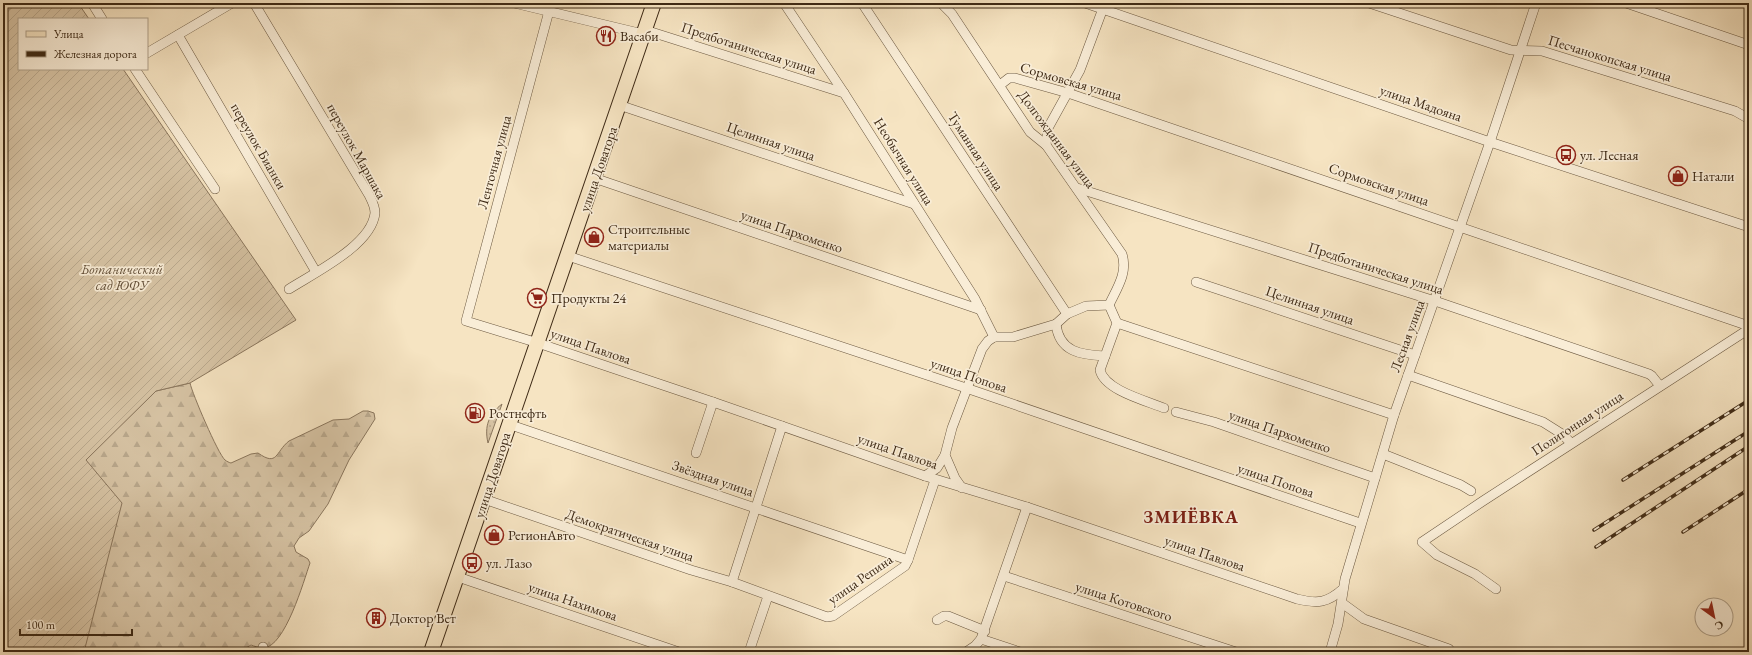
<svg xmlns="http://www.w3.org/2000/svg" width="1752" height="655" viewBox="0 0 1752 655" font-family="'EB Garamond',serif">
	<defs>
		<pattern id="grass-dots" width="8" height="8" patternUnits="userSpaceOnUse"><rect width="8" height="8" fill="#d7c4a5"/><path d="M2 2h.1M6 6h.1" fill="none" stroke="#b9a88d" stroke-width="1.8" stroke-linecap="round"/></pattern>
		<pattern id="forest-firs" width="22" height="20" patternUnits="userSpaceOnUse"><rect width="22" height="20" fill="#d7c4a5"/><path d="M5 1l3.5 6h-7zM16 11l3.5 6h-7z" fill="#b9a88d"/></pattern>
		<pattern id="garden-furrows" width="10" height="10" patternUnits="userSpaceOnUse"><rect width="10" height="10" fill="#d7c4a5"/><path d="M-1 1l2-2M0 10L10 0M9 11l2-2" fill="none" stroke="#b9a88d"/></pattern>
	</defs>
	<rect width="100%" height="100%" fill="#f6e4c2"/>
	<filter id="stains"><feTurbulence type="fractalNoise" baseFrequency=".005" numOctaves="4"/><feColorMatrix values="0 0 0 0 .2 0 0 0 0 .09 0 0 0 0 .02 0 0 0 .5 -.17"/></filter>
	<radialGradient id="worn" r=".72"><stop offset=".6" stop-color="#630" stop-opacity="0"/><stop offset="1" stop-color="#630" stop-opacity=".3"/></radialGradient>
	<path fill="url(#grass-dots)" stroke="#8a765d" d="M502,404L488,443C484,426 489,414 502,404Z"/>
	<path fill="url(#forest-firs)" stroke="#8a765d" d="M3,374L86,459L156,391L190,383C192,393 218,454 225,460C226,461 230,463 231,463L251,454L258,453C278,467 275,452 289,441L333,420L349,419L363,411H368L374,413L375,419L349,460L328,504L309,531L299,538L294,546L296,552L308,559L310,563C304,580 285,648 263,648C259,648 254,646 251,645L239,652H3Z"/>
	<path fill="url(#garden-furrows)" stroke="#8a765d" d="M3,3H78L89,19H19V69H123L296,320L190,383L156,391L86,460L122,503L84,652H3Z"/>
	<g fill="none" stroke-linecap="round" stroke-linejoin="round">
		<g stroke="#6b5840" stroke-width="10">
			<g id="minor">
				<path d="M3,3L6,6"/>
				<path d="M92,3L102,19"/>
				<path d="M254,3L369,195C372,201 375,206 375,213C372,245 314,273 289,289"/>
				<path d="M514,3L643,34"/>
				<path d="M784,3L844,93L975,299L994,337"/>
				<path d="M862,3L1067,314"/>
				<path d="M941,3L952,14L1030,132L1046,145L1122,254C1128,273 1117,288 1109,305L1086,306L1067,314L1056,324L1013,337H994"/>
				<path d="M1085,3L1490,142L1749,227"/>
				<path d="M1369,3L1511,50L1542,51L1735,111L1749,119"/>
				<path d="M1626,3L1749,45"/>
				<path d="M549,11L466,321L538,343L713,402L925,476L1027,507L1297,599C1318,604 1327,603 1343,589"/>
				<path d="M645,30L844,93"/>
				<path d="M178,35L316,272"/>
				<path d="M147,53L232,3"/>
				<path d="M135,69L215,189"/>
				<path d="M1000,85L1009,78H1015L1068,93L1749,326"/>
				<path d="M619,105L914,204"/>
				<path d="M1046,145L1048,128L1080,70L1105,3"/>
				<path d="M594,178L981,310"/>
				<path d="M1077,188L1435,301L1649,374L1652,376L1660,386"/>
				<path d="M568,256L966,388L1360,523"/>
				<path d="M1196,282L1415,355"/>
				<path d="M1109,305L1117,323L1100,370C1104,390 1147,401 1164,408"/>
				<path d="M1117,323L1394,415"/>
				<path d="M1056,324C1059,352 1081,355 1105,356"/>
				<path d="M1408,375L1543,422L1562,434L1571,443"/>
				<path d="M1176,412L1214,422L1375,478"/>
				<path d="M508,424L908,560"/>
				<path d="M696,453L713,402"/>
				<path d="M1383,454L1461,485L1471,491"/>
				<path d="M925,476L937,468L945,455"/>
				<path d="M962,488L955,478L945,455L952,428L982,349L988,341L994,337"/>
				<path d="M484,499L691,570L732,582L827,617L833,616L905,566L908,560L935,480"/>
				<path d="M1004,576L1236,652"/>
				<path d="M458,577L679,652"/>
				<path d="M732,582L782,426"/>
				<path d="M1496,589L1475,574L1437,555L1422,542L1483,501L1749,329"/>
				<path d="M1342,603L1364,619L1449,649"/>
				<path d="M937,620L944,616H948L985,631"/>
				<path d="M981,639L1020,652"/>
				<path d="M262,652L263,647"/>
				<path d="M749,652L768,596"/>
				<path d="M966,652L975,646L981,639L1027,507"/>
				<path d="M1330,652L1338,624L1345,579L1394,415L1490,142L1536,3"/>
			</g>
		</g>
		<g stroke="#3d2915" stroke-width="16">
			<path id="primary" d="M431,652L654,3"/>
		</g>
		<use href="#minor" stroke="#f9edd7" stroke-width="9"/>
		<use href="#primary" stroke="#f6e4c2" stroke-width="14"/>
		<g stroke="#3d2915" stroke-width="3.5">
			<g id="rail">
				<path d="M1623,480L1749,400"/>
				<path d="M1594,530L1749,431"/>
				<path d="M1683,532L1749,489"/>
				<path d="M1596,547L1749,446"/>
			</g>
		</g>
		<use href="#rail" stroke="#f9edd7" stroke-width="2" stroke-dasharray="6" stroke-linecap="butt"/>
	</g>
	<defs>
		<g id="restaurant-ring" transform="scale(1)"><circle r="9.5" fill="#f9edd7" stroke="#8f2418" stroke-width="1.5"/><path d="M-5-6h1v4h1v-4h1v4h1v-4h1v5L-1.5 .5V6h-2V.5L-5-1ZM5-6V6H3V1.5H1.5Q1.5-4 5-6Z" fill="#8f2418"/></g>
		<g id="bus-ring" transform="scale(1)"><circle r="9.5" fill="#f9edd7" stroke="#8f2418" stroke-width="1.5"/><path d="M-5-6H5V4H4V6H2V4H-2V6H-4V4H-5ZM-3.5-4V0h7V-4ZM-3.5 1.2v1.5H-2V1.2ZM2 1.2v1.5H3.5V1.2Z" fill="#8f2418"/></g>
		<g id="shop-ring" transform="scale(1)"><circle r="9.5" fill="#f9edd7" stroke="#8f2418" stroke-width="1.5"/><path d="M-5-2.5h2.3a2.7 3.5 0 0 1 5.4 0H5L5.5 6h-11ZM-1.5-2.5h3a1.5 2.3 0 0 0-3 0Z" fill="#8f2418"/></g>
		<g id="supermarket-ring" transform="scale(1)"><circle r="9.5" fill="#f9edd7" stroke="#8f2418" stroke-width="1.5"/><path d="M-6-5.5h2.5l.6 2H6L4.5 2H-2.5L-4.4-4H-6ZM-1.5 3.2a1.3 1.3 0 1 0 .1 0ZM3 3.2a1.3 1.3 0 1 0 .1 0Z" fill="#8f2418"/></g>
		<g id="fuel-ring" transform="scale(1)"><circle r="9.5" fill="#f9edd7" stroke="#8f2418" stroke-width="1.5"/><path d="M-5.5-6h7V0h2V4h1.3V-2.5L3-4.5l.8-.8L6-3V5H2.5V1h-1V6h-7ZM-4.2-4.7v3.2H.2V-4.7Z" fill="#8f2418"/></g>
		<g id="building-ring" transform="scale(1)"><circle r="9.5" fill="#f9edd7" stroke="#8f2418" stroke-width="1.5"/><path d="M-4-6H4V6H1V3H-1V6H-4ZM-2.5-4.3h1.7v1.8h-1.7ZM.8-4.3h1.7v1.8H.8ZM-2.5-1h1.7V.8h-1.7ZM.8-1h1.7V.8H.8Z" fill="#8f2418"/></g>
	</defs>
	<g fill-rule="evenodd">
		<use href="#restaurant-ring" x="606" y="36"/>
		<use href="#bus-ring" x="1566" y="155"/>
		<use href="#shop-ring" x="1678" y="176"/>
		<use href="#shop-ring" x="594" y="237"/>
		<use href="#supermarket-ring" x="537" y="298"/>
		<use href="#fuel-ring" x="475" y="413"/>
		<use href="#shop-ring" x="494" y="535"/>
		<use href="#bus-ring" x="472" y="563"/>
		<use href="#building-ring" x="376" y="618"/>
	</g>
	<g text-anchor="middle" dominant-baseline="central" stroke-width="3.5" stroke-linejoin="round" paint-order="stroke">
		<g font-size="14" fill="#3d2915" stroke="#f9edd7" text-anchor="start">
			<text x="620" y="36">Васаби</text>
			<text x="1580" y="155">ул. Лесная</text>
			<text x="1692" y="176">Натали</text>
			<text x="608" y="229">Строительные<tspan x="608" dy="16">материалы</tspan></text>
			<text x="551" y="298">Продукты 24</text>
			<text x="489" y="413">Ростнефть</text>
			<text x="508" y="535">РегионАвто</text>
			<text x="486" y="563">ул. Лазо</text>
			<text x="390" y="618">Доктор Вет</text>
		</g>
		<g font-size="14" fill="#3d2915" stroke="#f9edd7">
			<text transform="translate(749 48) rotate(18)">Предботаническая улица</text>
			<text transform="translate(1610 58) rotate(17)">Песчанокопская улица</text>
			<text transform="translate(1071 81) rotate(16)">Сормовская улица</text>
			<text transform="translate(1421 103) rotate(19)">улица Мадояна</text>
			<text transform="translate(1057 139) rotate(53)">Долгожданная улица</text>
			<text transform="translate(771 141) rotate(19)">Целинная улица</text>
			<text transform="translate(259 146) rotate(60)">переулок Бианки</text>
			<text transform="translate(357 151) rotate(61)">переулок Маршака</text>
			<text transform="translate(976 151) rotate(57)">Туманная улица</text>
			<text transform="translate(904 161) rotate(58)">Необычная улица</text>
			<text transform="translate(494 162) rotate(-75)">Ленточная улица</text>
			<text transform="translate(598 169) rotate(-71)">улица Доватора</text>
			<text transform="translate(1379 184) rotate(19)">Сормовская улица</text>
			<text transform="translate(792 231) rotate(19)">улица Пархоменко</text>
			<text transform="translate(1376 268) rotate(18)">Предботаническая улица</text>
			<text transform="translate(1310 305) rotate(19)">Целинная улица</text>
			<text transform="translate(1407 336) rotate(-70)">Лесная улица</text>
			<text transform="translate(591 346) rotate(19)">улица Павлова</text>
			<text transform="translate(969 375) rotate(19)">улица Попова</text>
			<text transform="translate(1577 423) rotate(-33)">Полигонная улица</text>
			<text transform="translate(1280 431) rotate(19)">улица Пархоменко</text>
			<text transform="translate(898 451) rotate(19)">улица Павлова</text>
			<text transform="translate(492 475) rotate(-72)">улица Доватора</text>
			<text transform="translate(713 478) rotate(19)">Звёздная улица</text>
			<text transform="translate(1276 480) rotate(19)">улица Попова</text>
			<text transform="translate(630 535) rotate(19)">Демократическая улица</text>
			<text transform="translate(1205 553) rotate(19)">улица Павлова</text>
			<text transform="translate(860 579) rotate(-35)">улица Репина</text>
			<text transform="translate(573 601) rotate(19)">улица Нахимова</text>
			<text transform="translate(1124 601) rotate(18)">улица Котовского</text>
		</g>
		<g font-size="14" font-style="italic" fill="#645039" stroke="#f9edd7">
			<text x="122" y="269">Ботанический<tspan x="122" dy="16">сад ЮФУ</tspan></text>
		</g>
		<g font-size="18" font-weight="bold" letter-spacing="1" fill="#7a1f14" stroke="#f9edd7">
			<text x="1191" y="516">ЗМИЁВКА</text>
		</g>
	</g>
	<rect width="1752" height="655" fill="none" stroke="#f6e4c2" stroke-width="16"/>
	<rect x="4" y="4" width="1744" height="647" fill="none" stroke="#3d2915" stroke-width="2"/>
	<rect x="8" y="8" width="1736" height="639" fill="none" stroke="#3d2915"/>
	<rect x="18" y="18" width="130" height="52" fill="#f9edd7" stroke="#ae9f89"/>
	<rect x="26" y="31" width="20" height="6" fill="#f6e4c2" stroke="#ae9f89"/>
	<text x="54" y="38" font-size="12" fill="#3d2915">Улица</text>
	<rect x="26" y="51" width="20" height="6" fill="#3d2915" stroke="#ae9f89"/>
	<text x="54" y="58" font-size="12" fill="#3d2915">Железная дорога</text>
	<g transform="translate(1714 617) rotate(147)"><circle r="19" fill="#f9edd7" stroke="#ae9f89"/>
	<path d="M0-3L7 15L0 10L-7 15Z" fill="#8f2418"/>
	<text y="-6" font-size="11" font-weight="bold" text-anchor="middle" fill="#3d2915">С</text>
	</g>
	<path d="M20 629v6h112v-6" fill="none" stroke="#3d2915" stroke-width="2"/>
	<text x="26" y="629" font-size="12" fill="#3d2915" stroke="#f9edd7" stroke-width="3" paint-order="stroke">100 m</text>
	<rect width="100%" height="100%" filter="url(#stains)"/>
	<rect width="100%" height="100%" fill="url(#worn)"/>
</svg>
